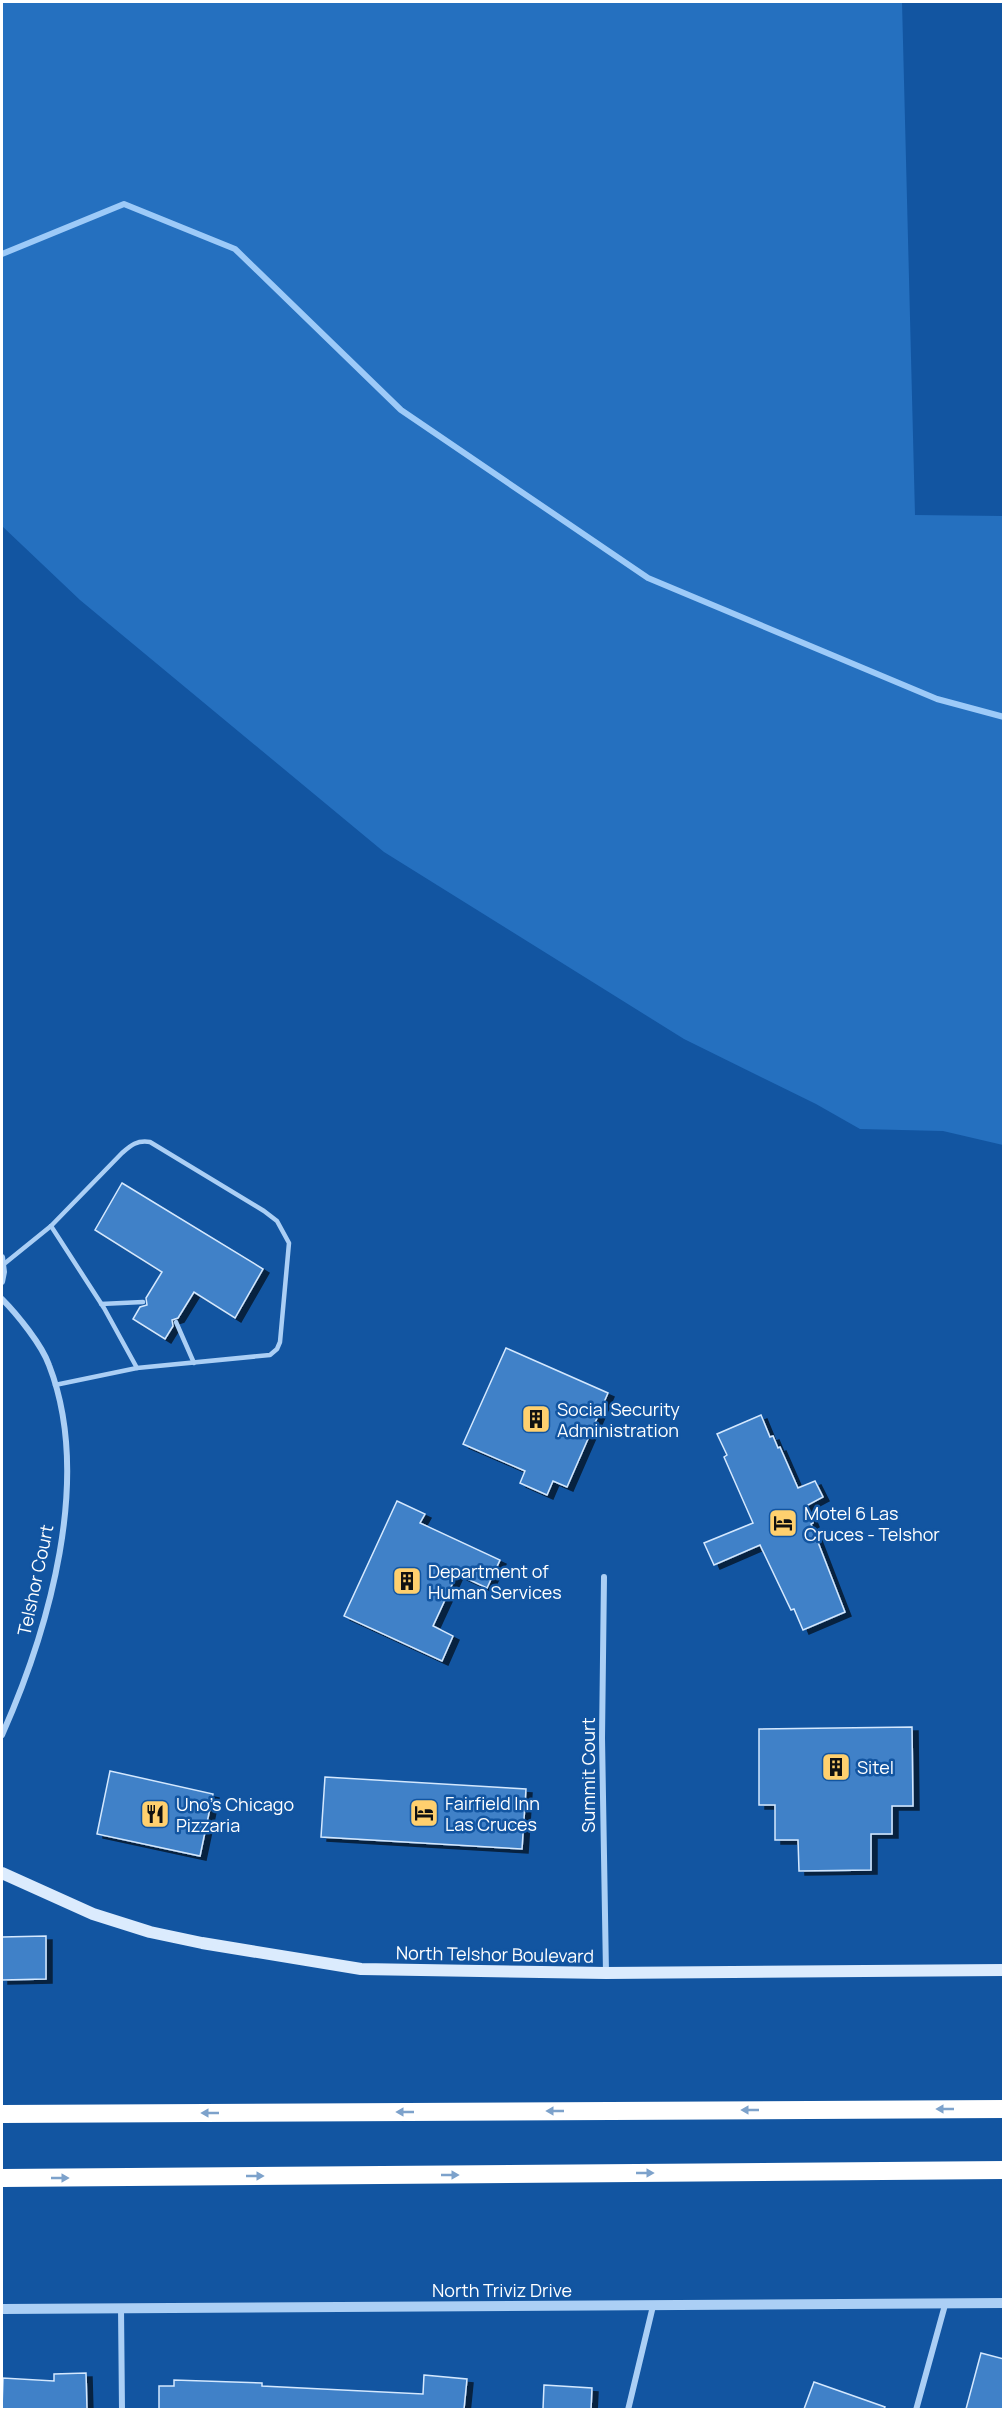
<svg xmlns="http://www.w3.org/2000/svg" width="1005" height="2411" viewBox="0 0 1005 2411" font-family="Manrope,sans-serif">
	<defs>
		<filter id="shadow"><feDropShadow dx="6" dy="4" stdDeviation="0" flood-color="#0009"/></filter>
	</defs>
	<rect width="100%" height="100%" fill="#1255a1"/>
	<path fill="#2570bf" d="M2,2H902L915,515L1003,516V1145L943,1131L860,1129L816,1104L684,1039L384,852L80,600L2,526Z"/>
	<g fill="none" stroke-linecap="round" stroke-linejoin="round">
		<path stroke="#9dcaf8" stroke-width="6" d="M2,254L124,204L235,249L401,410L648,578L937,699L1004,717"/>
	</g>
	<g fill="#3f81c8" stroke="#d4e8fe" stroke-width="1.5" filter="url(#shadow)">
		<path d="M122,1183L263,1269L235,1318L194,1292L178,1318L172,1320L173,1326L165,1339L133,1319L140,1307L147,1305L146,1298L162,1272L95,1230Z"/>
		<path d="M506,1348L608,1393L567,1487L553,1481L547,1495L520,1483L525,1471L463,1444Z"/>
		<path d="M761,1415L770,1437L773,1436L778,1448L780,1447L798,1488L815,1481L823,1497L806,1506L813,1523L811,1524L845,1612L803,1630L794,1609L791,1610L760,1545L714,1565L704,1543L753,1523L724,1457L727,1455L717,1434Z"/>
		<path d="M397,1501L425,1514L420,1523L500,1560L487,1588L457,1574L433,1626L453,1636L442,1661L344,1616Z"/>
		<path d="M912,1727L913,1806H892V1834H871V1870L799,1871L798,1840H775V1805H759V1729Z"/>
		<path d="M110,1771L213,1794L200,1856L97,1834Z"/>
		<path d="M325,1777L526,1789L522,1849L321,1837Z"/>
		<path d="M46,1936V1979L2,1980V1937Z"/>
		<path d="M981,2353L1004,2359V2409H966Z"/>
		<path d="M86,2373L87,2409H2L3,2378L54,2381V2374Z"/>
		<path d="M424,2375L467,2379L464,2409H159V2386H174V2380L262,2383V2386L423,2394Z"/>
		<path d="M814,2382L885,2407L884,2409H804Z"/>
		<path d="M544,2385L592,2388L591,2409H543Z"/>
	</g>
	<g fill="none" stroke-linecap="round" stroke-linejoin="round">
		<g stroke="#abcff5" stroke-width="4.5">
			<path d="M51,1226L104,1308L137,1368"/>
			<path d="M4,1264L51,1226L122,1153C131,1145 137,1140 150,1142L264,1211L277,1221L289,1243L280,1342L277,1349L270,1355L137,1368L55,1385"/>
			<path d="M101,1304L143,1302"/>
			<path d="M176,1322L194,1363"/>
		</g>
		<g stroke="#abcff5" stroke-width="6">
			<path d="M2,1257L4,1272L2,1282"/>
			<path d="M2,1299C17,1314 42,1345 49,1365C93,1478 49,1629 2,1735"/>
			<path d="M604,1577L602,1738L606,1973"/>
			<path d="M121,2308L122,2410"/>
			<path d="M628,2410L653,2306"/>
			<path d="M916,2410L945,2305"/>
		</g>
		<path stroke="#abcff5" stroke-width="10" d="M2,2309L1004,2303"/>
		<path stroke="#dbebfd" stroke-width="12" d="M2,1873L93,1914L150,1932L202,1943L361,1969L606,1973L1004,1970"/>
		<g stroke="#fff" stroke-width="18">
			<path d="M2,2114L1004,2109"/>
			<path d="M2,2178L1004,2170"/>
		</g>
	</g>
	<defs><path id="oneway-solid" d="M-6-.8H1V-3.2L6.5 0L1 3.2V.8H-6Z" transform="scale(1.5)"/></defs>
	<g fill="#7da2cb">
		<use href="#oneway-solid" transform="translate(945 2109) rotate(180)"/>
		<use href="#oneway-solid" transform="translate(750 2110) rotate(180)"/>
		<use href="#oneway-solid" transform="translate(555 2111) rotate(180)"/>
		<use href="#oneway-solid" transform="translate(405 2112) rotate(180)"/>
		<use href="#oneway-solid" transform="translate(210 2113) rotate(180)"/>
		<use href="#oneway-solid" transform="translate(645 2173)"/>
		<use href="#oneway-solid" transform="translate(450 2175)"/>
		<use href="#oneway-solid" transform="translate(255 2176)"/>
		<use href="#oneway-solid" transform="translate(60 2178)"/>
	</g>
	<defs>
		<g id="building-square" transform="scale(1.5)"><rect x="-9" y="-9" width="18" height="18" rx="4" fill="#ffd06e" stroke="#1255a1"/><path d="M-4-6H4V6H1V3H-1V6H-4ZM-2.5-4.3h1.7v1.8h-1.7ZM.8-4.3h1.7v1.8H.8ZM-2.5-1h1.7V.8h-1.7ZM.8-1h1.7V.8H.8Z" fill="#111"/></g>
		<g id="hotel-square" transform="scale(1.5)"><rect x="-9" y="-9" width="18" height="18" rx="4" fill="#ffd06e" stroke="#1255a1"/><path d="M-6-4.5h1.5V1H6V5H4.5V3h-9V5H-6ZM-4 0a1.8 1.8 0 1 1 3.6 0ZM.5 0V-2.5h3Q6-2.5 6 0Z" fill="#111"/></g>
		<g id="restaurant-square" transform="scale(1.5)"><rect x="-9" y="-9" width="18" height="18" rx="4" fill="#ffd06e" stroke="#1255a1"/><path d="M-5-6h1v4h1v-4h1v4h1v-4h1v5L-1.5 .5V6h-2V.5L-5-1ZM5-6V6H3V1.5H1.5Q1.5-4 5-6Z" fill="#111"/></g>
	</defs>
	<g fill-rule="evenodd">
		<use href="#building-square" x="536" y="1419"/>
		<use href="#hotel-square" x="783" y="1523"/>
		<use href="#building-square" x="407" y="1581"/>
		<use href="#building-square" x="836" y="1767"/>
		<use href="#hotel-square" x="424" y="1813"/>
		<use href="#restaurant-square" x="155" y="1814"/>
	</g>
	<g text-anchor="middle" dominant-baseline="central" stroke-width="5" stroke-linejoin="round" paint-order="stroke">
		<g font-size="18" fill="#fff" stroke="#1255a1" text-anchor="start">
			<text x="557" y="1409">Social Security<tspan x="557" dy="21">Administration</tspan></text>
			<text x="804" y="1513">Motel 6 Las<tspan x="804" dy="21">Cruces - Telshor</tspan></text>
			<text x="428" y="1571">Department of<tspan x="428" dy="21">Human Services</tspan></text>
			<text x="857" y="1767">Sitel</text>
			<text x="445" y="1803">Fairfield Inn<tspan x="445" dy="21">Las Cruces</tspan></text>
			<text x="176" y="1804">Uno's Chicago<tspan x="176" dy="21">Pizzaria</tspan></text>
		</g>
		<g font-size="18" fill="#fff" stroke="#1255a1">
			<text transform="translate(35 1580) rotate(-78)">Telshor Court</text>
			<text transform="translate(588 1775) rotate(-90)">Summit Court</text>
			<text transform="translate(495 1954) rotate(1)">North Telshor Boulevard</text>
			<text x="502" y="2290">North Triviz Drive</text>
		</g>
	</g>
	<rect width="1005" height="2411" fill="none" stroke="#ffffff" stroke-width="6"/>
</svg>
